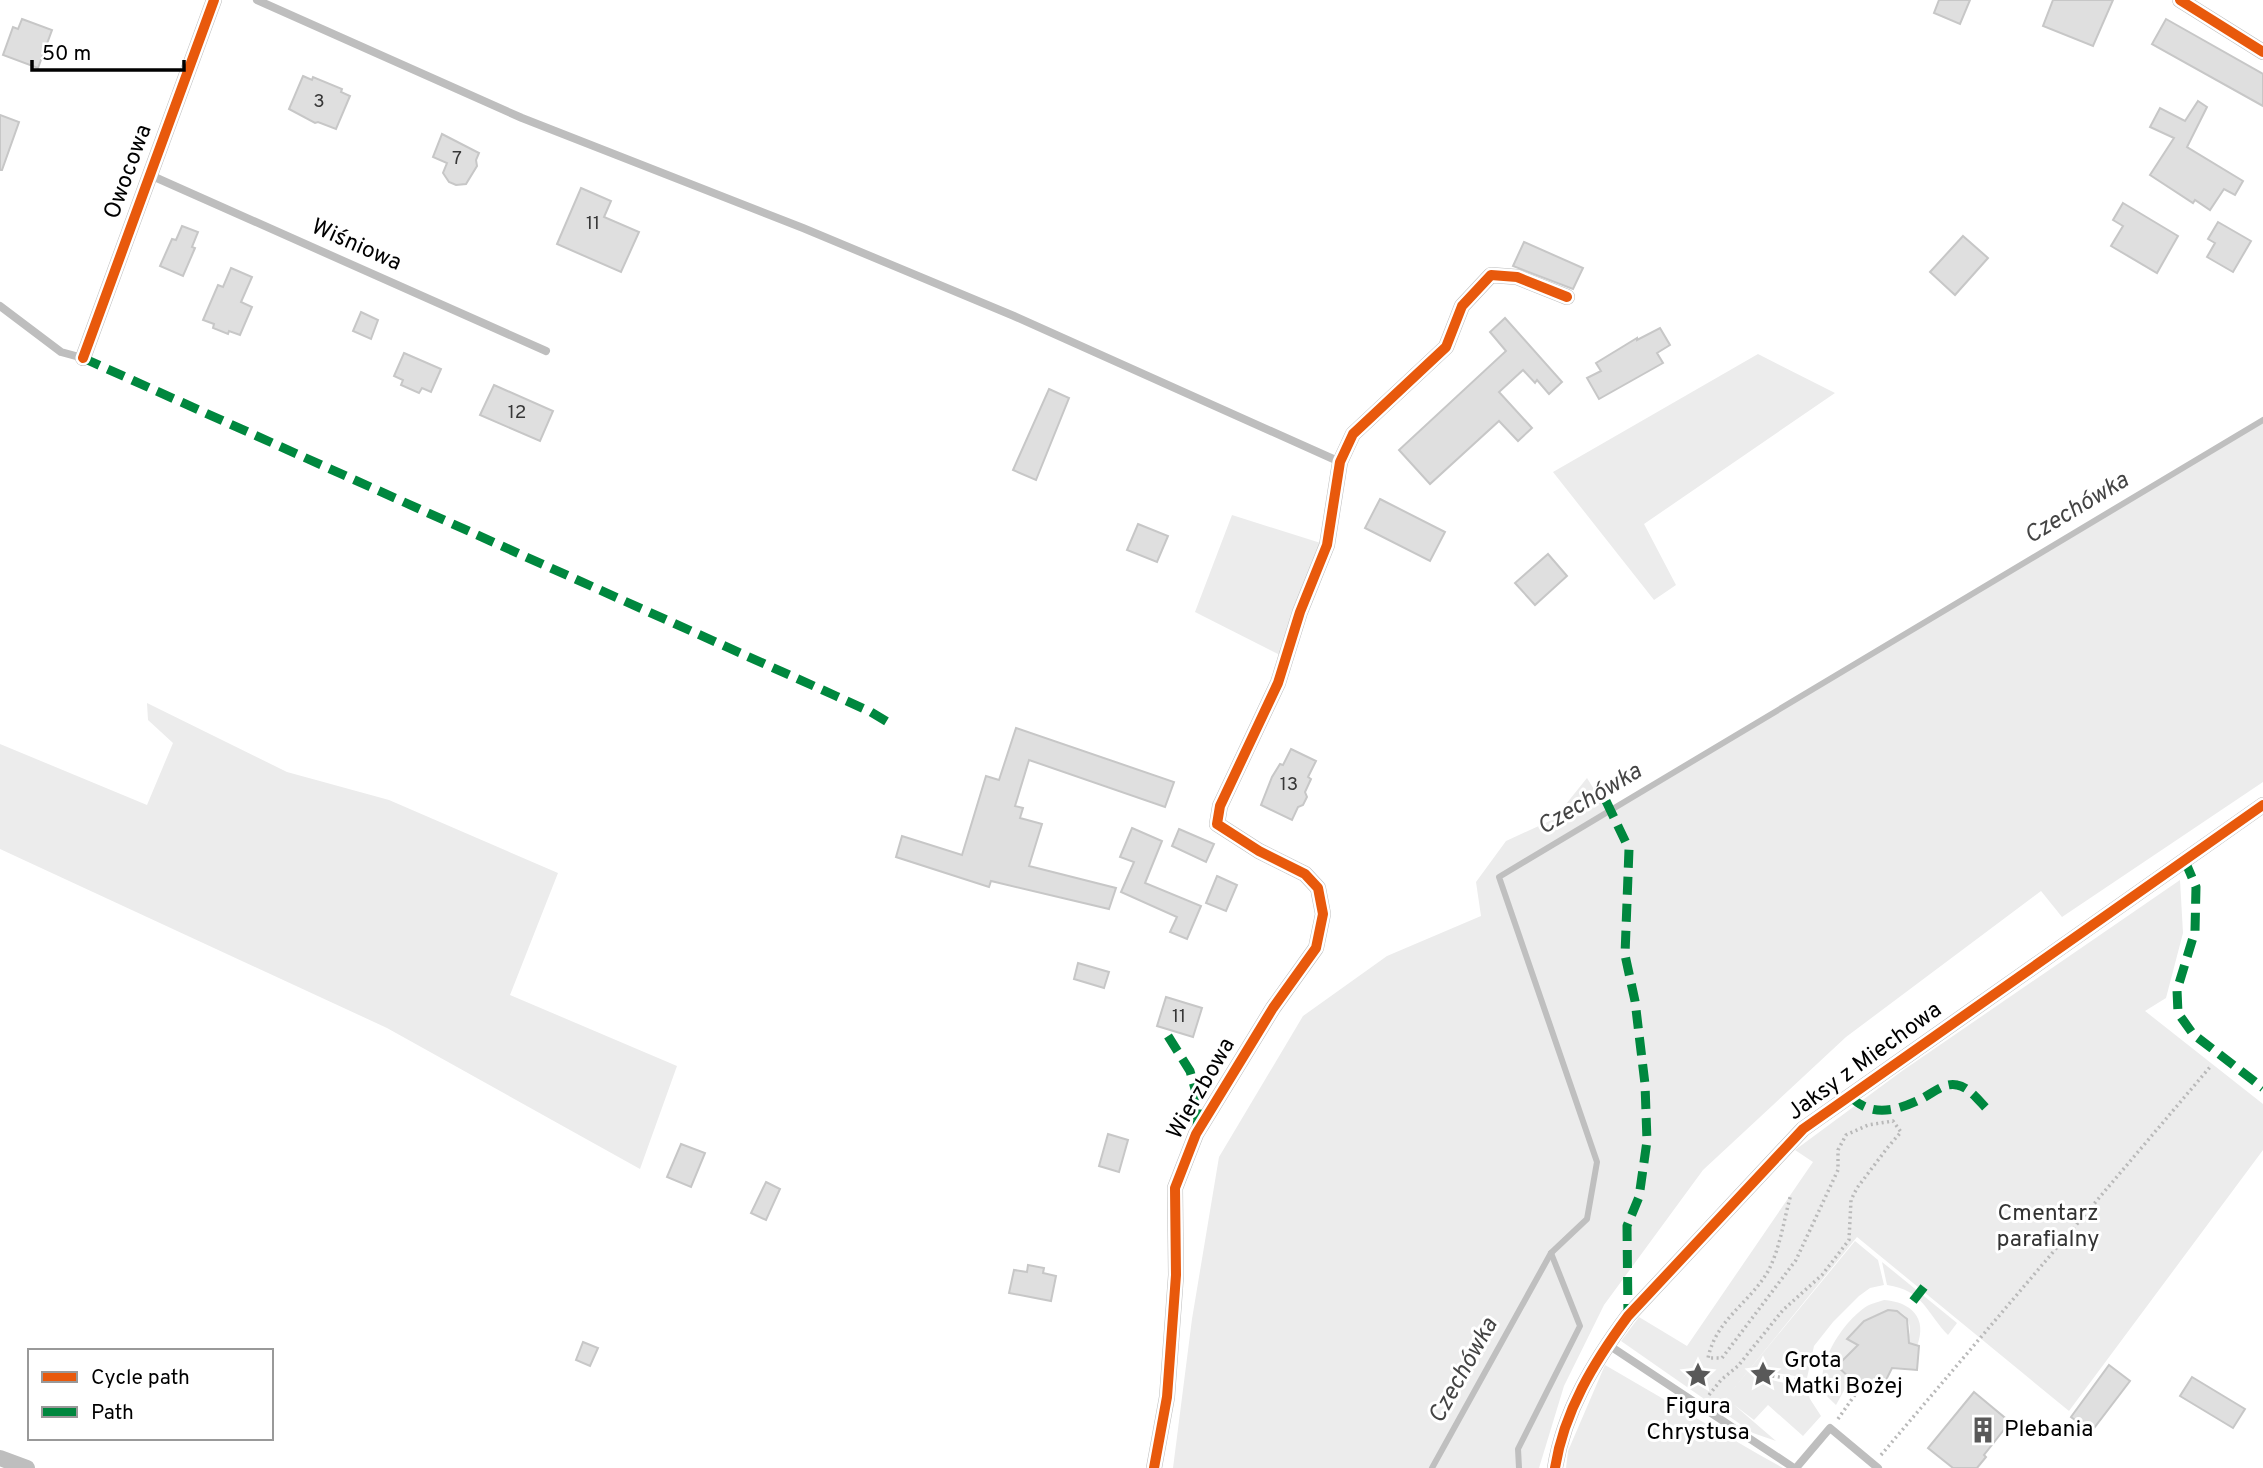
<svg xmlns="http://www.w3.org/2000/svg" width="2263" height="1468" viewBox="0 0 2263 1468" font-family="Overpass,sans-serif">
	<rect width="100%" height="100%" fill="#fff"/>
	<g fill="#ececec">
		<path d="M1758,354L1835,393L1644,524L1676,585L1654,600L1553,472Z"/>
		<path d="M2263,420V782L2062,917L2041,891L1846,1037L1703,1170L1604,1305L1564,1386L1539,1468H1173L1192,1319L1219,1157L1303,1016L1387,956L1481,916L1476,882L1506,841L1554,819L1587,778L1608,812Z"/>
		<path d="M1232,515L1327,545L1286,658L1195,612Z"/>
		<path d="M147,703L287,772L389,800L558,873L510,995L677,1066L640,1169L387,1028L0,849V744L147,805L173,743L148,720Z"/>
		<path d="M2180,880L2183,933L2166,998L2145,1011L2263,1104V1150L2069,1411L1857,1237L1726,1398L1855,1241L1878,1260L1884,1285L1870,1288L1859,1296L1833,1322L1814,1346L1807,1378L1771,1372L1765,1364L1756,1373L1762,1380L1767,1379L1807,1388L1810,1399L1821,1416L1803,1436L1768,1405L1754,1420L1733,1404L1776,1441L1753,1433L1621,1341L1639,1317L1687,1346L1813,1162L1795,1150L1902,1071Z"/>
		<path d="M1882,1262L1957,1323L1948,1335C1926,1312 1923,1290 1887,1285Z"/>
		<path d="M1884,1300C1911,1302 1928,1318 1917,1346L1907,1343C1910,1334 1912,1324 1905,1316C1887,1297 1861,1329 1847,1339L1858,1345L1850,1361L1840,1368L1852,1376L1836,1405C1832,1401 1827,1397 1825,1393C1813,1366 1845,1318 1869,1305C1873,1303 1879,1302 1884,1300Z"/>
		<path d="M1605,1365L1758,1454L1783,1468H1566L1568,1451Z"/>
	</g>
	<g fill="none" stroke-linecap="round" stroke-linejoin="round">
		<g stroke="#bfbfbf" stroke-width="6">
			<path d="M1432,1468L1551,1253L1587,1219L1597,1162L1499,877L2263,420"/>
			<path d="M1519,1468L1518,1449L1580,1326L1551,1253"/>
		</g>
	</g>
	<g fill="#dfdfdf" stroke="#c7c7c7" stroke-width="2">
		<path d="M1939,0H1970L1960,24L1934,13Z"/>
		<path d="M2053,0H2113L2093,46L2043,26Z"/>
		<path d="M22,19L52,30L38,68L3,55L13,27L18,29Z"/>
		<path d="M2166,19L2263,74V106L2152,44Z"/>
		<path d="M303,76L312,80L313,77L342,89L341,92L350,96L336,129L318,122L315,123L289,109Z"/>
		<path d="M2198,101L2207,107L2187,147L2243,181L2235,195L2224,189L2210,210L2195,200L2193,203L2150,175L2174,138L2150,127L2160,108L2185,121Z"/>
		<path d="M0,115L19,122L2,170H0Z"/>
		<path d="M442,134L479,153L476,160L477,166L466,184L456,185L449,182L443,173L447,163L433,157Z"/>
		<path d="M581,188L611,201L604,217L639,232L621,272L557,244Z"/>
		<path d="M2123,203L2178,236L2157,273L2111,246L2123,226L2113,220Z"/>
		<path d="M2218,222L2251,241L2233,272L2207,257L2215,243L2208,239Z"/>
		<path d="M182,226L198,232L192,247L195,248L183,276L160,266L172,239L176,240Z"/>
		<path d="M1963,236L1988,258L1955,295L1930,272Z"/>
		<path d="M1524,242L1583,268L1573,289L1513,266Z"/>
		<path d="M231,268L252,277L241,302L252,307L240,335L229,331L228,334L213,328L214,324L203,320L218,285L223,287Z"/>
		<path d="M361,312L378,320L371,339L353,331Z"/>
		<path d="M1505,318L1562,382L1549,394L1537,380L1535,383L1523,370L1499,392L1532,428L1518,441L1499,421L1430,484L1399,450L1506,351L1490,332Z"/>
		<path d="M1660,328L1670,345L1657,353L1663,363L1599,399L1587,378L1601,371L1596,363L1637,338V340Z"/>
		<path d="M404,353L441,369L431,392L422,388L419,393L401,385L403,380L394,376Z"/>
		<path d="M494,385L553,411L540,441L480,415Z"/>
		<path d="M1049,389L1069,398L1036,480L1013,470Z"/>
		<path d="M1380,499L1445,532L1430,561L1365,528Z"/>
		<path d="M1138,524L1168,536L1157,562L1127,550Z"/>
		<path d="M1548,554L1567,576L1535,605L1515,583Z"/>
		<path d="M1016,728L1174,782L1165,807L1029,760L1015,806L1023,808L1020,818L1042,824L1029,866L1116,888L1109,909L991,881L989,887L896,857L902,836L962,855L986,776L999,780Z"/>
		<path d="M1291,749L1316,761L1308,777L1311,779L1305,792L1307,797L1303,805L1298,807L1292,820L1261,805L1272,777L1280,764L1283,765Z"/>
		<path d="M1132,828L1162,841L1145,883L1201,906L1187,939L1170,932L1177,917L1121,892L1134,862L1120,857Z"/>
		<path d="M1179,829L1214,844L1206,862L1172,846Z"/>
		<path d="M1217,876L1237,885L1226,911L1206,903Z"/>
		<path d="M1078,963L1109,972L1104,988L1074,979Z"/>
		<path d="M1166,997L1202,1008L1193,1037L1157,1026Z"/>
		<path d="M1108,1134L1128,1140L1119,1172L1099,1166Z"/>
		<path d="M681,1144L705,1153L691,1187L667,1177Z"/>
		<path d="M766,1182L780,1189L766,1220L751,1213Z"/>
		<path d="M1028,1265L1044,1268L1043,1273L1056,1276L1051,1301L1009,1293L1014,1270L1027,1272Z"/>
		<path d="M1888,1310L1897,1311L1907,1319L1909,1343L1919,1346L1917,1370L1892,1368L1881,1390L1869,1385L1866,1393L1837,1366L1858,1345L1847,1339L1864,1321Z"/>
		<path d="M583,1342L598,1348L590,1366L576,1360Z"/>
		<path d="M2109,1365L2130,1381L2091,1432L2071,1417Z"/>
		<path d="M2192,1377L2245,1409L2233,1428L2180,1396Z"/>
		<path d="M1974,1392L2010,1422L1984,1455L1986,1457L1977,1468H1953L1928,1448Z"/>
	</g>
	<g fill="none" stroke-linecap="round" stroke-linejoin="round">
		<g stroke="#b9b9b9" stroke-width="3.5" stroke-dasharray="2 3.5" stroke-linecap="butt">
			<path d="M1767,1375L1815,1383"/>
			<path d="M1709,1395L1721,1380L1738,1366L1783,1310L1822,1275L1849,1240L1851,1200L1857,1188L1888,1147L1901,1132L1893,1121L1868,1125L1846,1135L1838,1150V1170L1796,1260L1722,1358H1708C1716,1320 1748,1304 1767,1273C1780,1250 1784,1219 1791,1194"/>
			<path d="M1838,1419L1859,1389"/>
			<path d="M1881,1455L2210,1067"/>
		</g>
		<g stroke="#bebebe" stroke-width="8">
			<path d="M257,0L522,118L803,228L1014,316L1340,462"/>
			<path d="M150,175L546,351"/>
			<path d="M0,306L61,352L83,358"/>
			<path d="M1607,1344L1794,1468"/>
			<path d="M1796,1468L1830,1428L1878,1468"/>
		</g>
		<g stroke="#bebebe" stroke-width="16">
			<path d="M2180,0L2263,52"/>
			<path d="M83,358L214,0"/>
			<path d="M0,1458L27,1468"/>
			<path d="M1154,1468L1167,1397L1176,1275L1175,1188L1196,1134L1273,1008L1316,948L1323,914L1318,888L1305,874L1259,851L1217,824L1220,806L1278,683L1300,612L1327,545L1340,462L1353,434L1446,347L1462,306L1491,275L1517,277L1567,297"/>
			<path d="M1555,1468C1564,1411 1594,1362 1628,1316L1803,1129L2263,805"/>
		</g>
		<g stroke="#00873e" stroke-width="9" stroke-dasharray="18 9" stroke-linecap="butt">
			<path d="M83,358L836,696L871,712L894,726"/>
			<path d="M1606,801L1629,849L1625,955L1635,1001L1645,1084L1647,1141L1639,1197L1627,1226L1628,1316"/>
			<path d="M2185,861L2196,887L2195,931L2177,990L2178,1013L2193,1034L2263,1088"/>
			<path d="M1168,1036L1190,1071L1199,1103L1197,1127"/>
			<path d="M1850,1096C1871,1118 1896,1111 1921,1099C1932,1094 1944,1082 1957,1085C1969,1087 1979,1101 1987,1109"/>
			<path d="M1913,1301L1924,1287"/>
		</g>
		<g stroke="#fff" stroke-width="15">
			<g id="cycleway">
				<path d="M2180,0L2263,52"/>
				<path d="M83,358L214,0"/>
				<path d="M1154,1468L1167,1397L1176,1275L1175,1188L1196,1134L1273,1008L1316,948L1323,914L1318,888L1305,874L1259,851L1217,824L1220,806L1278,683L1300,612L1327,545L1340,462L1353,434L1446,347L1462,306L1491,275L1517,277L1567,297"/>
				<path d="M1555,1468C1564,1411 1594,1362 1628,1316L1803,1129L2263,805"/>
			</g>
		</g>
		<use href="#cycleway" stroke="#e8590c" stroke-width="10"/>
	</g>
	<defs>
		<g id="sight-bare" transform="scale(2.1)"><path d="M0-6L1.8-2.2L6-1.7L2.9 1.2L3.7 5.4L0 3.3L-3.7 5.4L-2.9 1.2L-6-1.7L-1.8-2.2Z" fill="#595959" stroke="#fff" stroke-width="2.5" paint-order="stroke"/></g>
		<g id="building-bare" transform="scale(2.1)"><path d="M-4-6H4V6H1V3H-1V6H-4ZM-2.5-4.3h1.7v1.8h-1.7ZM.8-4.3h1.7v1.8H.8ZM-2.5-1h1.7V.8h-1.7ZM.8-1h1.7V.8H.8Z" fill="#595959" stroke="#fff" stroke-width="2.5" paint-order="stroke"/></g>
	</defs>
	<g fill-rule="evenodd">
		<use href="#sight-bare" x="1763" y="1374"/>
		<use href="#sight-bare" x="1698" y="1375"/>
		<use href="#building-bare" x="1983" y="1430"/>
	</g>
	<g text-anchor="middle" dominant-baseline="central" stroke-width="6" stroke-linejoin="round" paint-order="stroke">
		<g font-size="19" fill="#383838">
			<text x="319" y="102">3</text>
			<text x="457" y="159">7</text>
			<text x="593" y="224">11</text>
			<text x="517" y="413">12</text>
			<text x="1289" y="785">13</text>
			<text x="1179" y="1017">11</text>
		</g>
		<g font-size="23" fill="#000" stroke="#fff">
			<text transform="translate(129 172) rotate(-70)">Owocowa</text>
			<text transform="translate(356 246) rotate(24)">Wiśniowa</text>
			<text transform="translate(1865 1062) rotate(-36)">Jaksy z Miechowa</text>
			<text transform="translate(1202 1089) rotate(-60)">Wierzbowa</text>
		</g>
		<g font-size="23" fill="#333" stroke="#fff">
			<text x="2048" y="1214">Cmentarz<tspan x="2048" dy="26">parafialny</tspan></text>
		</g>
		<g font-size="23" fill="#000" stroke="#fff" text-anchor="start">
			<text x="1784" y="1361">Grota<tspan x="1784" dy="26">Matki Bożej</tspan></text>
			<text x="1698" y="1407" text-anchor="middle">Figura<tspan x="1698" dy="26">Chrystusa</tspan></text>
			<text x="2004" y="1430">Plebania</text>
		</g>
		<g font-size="24" font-style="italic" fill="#444" stroke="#fff">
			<text transform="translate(2077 509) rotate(-31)">Czechówka</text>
			<text transform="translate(1590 800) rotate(-31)">Czechówka</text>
			<text transform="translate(1464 1371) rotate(-61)">Czechówka</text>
		</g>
	</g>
	<rect x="28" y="1349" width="245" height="91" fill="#ffffff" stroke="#999999" stroke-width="2"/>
	<rect x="42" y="1372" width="35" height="10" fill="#e8590c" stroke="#999999" stroke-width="2"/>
	<text x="91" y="1384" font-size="21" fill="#000000">Cycle path</text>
	<rect x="42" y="1407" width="35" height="10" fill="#00873e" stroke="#999999" stroke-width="2"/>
	<text x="91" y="1419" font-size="21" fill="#000000">Path</text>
	<path d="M32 60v10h152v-10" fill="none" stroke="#000000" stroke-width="3.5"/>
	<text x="42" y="60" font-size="21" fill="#000000" stroke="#ffffff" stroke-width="5" paint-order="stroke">50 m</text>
</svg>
